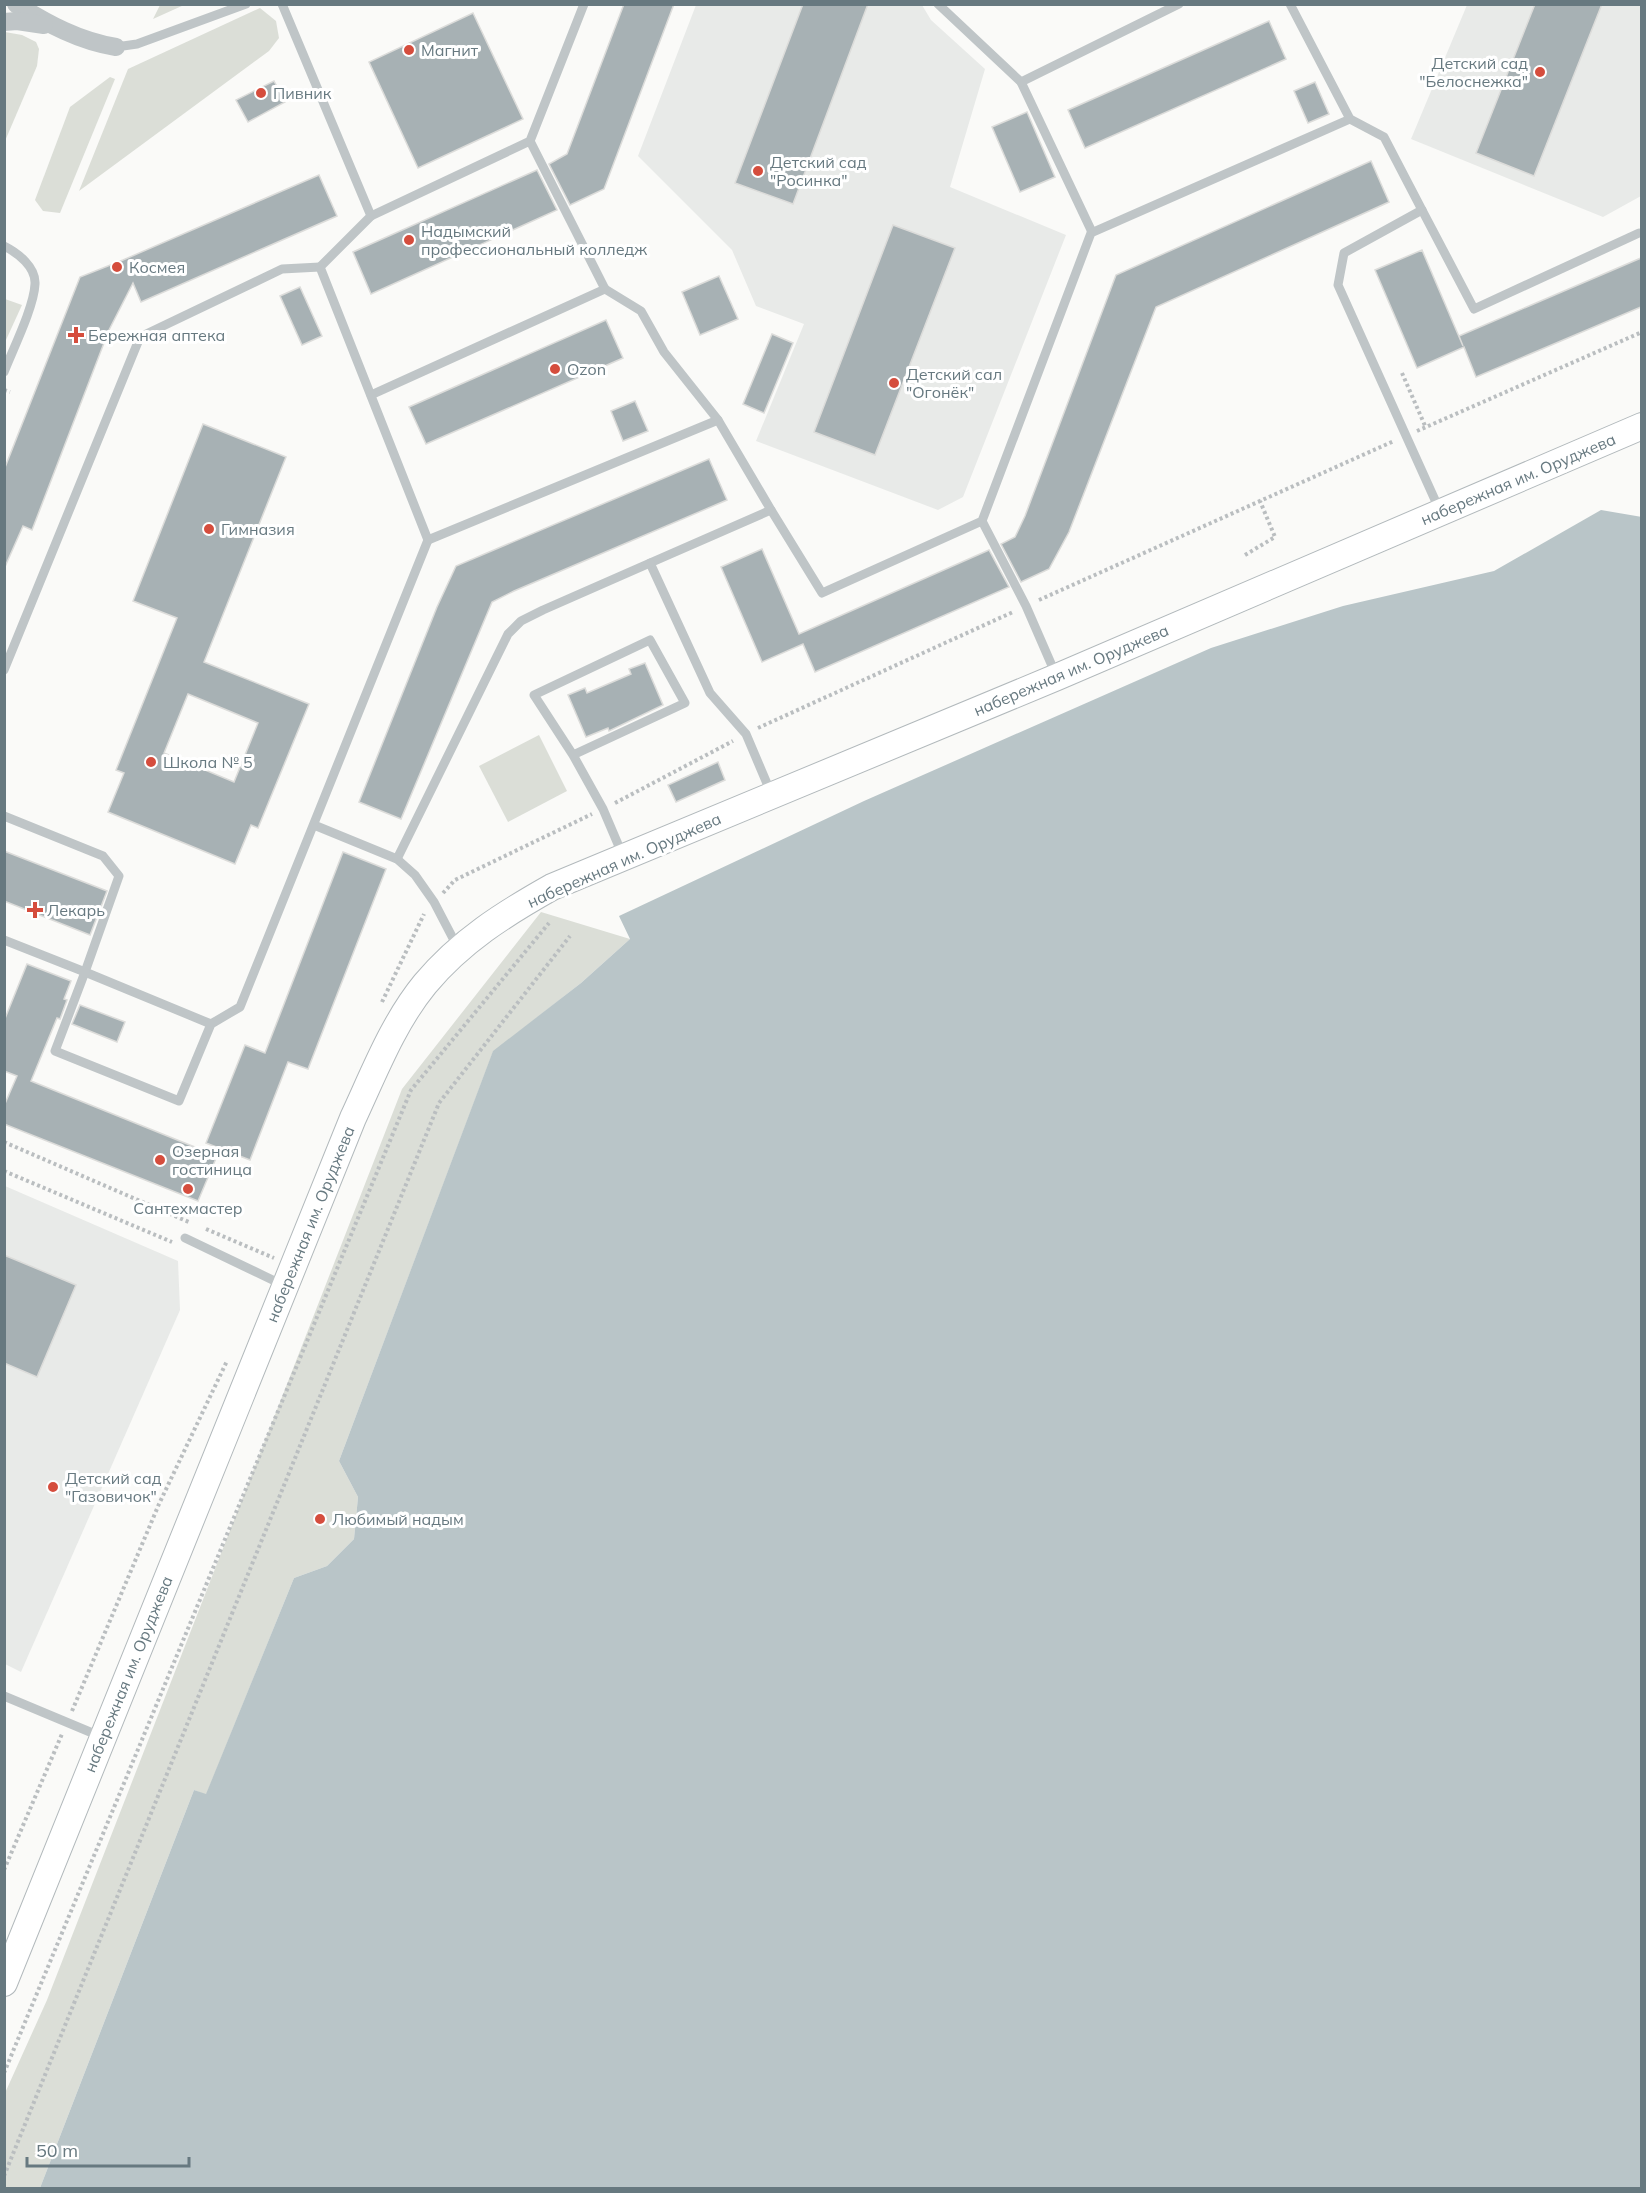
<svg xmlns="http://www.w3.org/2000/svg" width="1646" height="2193" viewBox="0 0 1646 2193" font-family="Mulish,sans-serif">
	<rect width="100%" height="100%" fill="#fafaf8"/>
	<g fill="#e8eae8">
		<path d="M696,5H922L931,20L985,69L950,187L1066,235L963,497L938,510L756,441L804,324L756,306L732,250L638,156Z"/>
		<path d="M1467,5H1641V196L1603,217L1411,139Z"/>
		<path d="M5,1186L178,1261L180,1310L21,1672L5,1664Z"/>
	</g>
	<g fill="#dbded7">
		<path d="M160,5V4L184,5L153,19Z"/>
		<path d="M260,8L276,21L279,38L269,51L79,191L128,69Z"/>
		<path d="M5,32L22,35L36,42L39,49L37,66L5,141Z"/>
		<path d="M110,77L115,79L60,213L43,211L35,200L70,107Z"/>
		<path d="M5,299L22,305L6,340L4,339Z"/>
		<path d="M539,735L567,791L508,822L479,766Z"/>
		<path d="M541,912L630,939L581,983L493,1052L339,1461L358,1497L354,1539L327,1566L294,1578L206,1795L194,1790L40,2188H5V2093L47,2000L402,1089Z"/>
	</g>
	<path fill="#b9c5c8" d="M1601,510L1642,517L1641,2188H40L194,1790L206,1794L294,1578L327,1566L354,1539L358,1497L339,1461L493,1051L581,983L630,939L619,916L864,801L1211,648L1343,606L1494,571Z"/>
	<g fill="#a7b1b4" stroke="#dcdcda" stroke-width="1.5" fill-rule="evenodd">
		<path d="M624,4H674L604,189L570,205L549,164L567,154Z"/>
		<path d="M803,4H868L793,204L735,183Z"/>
		<path d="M1535,4H1602L1534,176L1476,153Z"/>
		<path d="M473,13L523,119L418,168L369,62Z"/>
		<path d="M1269,21L1286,59L1085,148L1068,110Z"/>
		<path d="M274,81L285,102L248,122L236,100Z"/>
		<path d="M1315,82L1329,114L1308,123L1294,91Z"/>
		<path d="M1027,112L1055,177L1020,192L992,127Z"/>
		<path d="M1371,161L1389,202L1156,307L1069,532L1049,569L1021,582L1001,544L1015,537L1025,516L1116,275Z"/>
		<path d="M537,170L557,210L371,294L353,252Z"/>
		<path d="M319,175L337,216L141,302L133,283L109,330L32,530L23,526L4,569V470L80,277L123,260Z"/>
		<path d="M893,225L955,248L875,455L814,432Z"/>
		<path d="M1422,250L1463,346L1459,336L1641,258V307L1476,377L1464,347L1417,368L1375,270Z"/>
		<path d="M719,276L738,319L700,335L682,292Z"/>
		<path d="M300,287L322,336L302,345L280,296Z"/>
		<path d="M606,320L623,358L426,444L409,407Z"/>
		<path d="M772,334L793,343L764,413L743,404Z"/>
		<path d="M635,401L648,431L623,441L611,411Z"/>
		<path d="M203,424L286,457L204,662L309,704L258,828L251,825L235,864L108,812L124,773L116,770L177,618L133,601ZM188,694L258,723L234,782L164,753Z"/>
		<path d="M709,459L727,500L514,591L492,602L401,819L359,802L437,607L456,566Z"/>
		<path d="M762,549L799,634L989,550L1009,587L815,672L803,644L762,662L721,567Z"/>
		<path d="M645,663L663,705L609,731L608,728L586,737L568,695L585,688L587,693L631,674L629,669Z"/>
		<path d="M718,762L725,780L676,802L668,785Z"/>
		<path d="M4,851L107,891L90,935L4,901Z"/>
		<path d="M343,852L386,869L308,1069L288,1062L250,1160L206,1143L245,1045L265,1053Z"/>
		<path d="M27,964L71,981L64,999L67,1000L60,1019L57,1018L31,1081L217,1156L198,1201L4,1124V1106L17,1076L4,1071V1021Z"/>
		<path d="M80,1005L125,1022L117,1042L72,1024Z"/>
		<path d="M4,1255L76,1285L37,1377L4,1363Z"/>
	</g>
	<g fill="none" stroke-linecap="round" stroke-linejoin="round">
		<g stroke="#b2b9bc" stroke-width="28">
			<path id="secondary" d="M4,1983L353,1118C374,1073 393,1023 425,984C461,941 504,914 552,887L1057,677L1642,426"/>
		</g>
		<g stroke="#babec0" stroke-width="4" stroke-dasharray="3 3" stroke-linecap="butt">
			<path d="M1402,373L1426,428"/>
			<path d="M4,390L10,392"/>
			<path d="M1417,431L1642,332"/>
			<path d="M1245,555L1275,537L1260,501"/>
			<path d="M1039,600L1394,441"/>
			<path d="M758,728L1013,612"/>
			<path d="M615,803L733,741"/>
			<path d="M443,893L455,880L592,814"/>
			<path d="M382,1002L424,914"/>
			<path d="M4,1142L191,1223"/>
			<path d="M4,1171L172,1242"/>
			<path d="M206,1229L274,1258"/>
			<path d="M72,1711L159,1504L227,1361"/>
			<path d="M4,1870L62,1734"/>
			<path d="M4,2073L411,1090L549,923"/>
			<path d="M4,2176L439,1103L570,936"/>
		</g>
		<g stroke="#bfc5c7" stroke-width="9">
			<path d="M938,4L1021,82L1092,232"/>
			<path d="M1290,4L1350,119L1384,137L1422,210"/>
			<path d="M116,47L137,44L246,4"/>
			<path d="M1021,82L1179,4"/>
			<path d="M530,141L605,289"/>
			<path d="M371,216L530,141L584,4"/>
			<path d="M4,246C18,253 36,267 35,284C34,307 13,349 4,372"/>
			<path d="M371,395L605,289L641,311L664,352L718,420"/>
			<path d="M771,510L822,593L982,521L1091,233L1350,119"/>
			<path d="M1440,511L1338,285L1344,253L1422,210L1474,309L1639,233"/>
			<path d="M982,521L1026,606L1056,675"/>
			<path d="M428,540L718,420L771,510L650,563L710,693L746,734L771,793"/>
			<path d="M4,670L140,337L282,269L320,267"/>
			<path d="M573,755L685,703L650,640L534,695L573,755L603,809L623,856"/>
			<path d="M4,816L103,856L119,876L85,972L211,1024"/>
			<path d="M314,825L397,859L415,875L434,902L458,948"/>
			<path d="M397,859L508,634L521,621L543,610L650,563"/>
			<path d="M4,940L85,972L55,1051L179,1101L211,1024L240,1007L428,540L320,267L371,216L282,4"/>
			<path d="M185,1238L283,1285"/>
			<path d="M4,1696L102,1737"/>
		</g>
		<g stroke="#bfc5c7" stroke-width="18">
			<path d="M16,4C48,24 79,41 116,47"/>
			<path d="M4,22L17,21L44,25"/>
		</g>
		<use href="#secondary" stroke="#fff" stroke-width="26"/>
	</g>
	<g fill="#d54d3d" stroke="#fff" stroke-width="2">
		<circle cx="409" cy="50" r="6"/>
		<circle cx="1540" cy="72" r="6"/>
		<circle cx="261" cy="93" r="6"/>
		<circle cx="758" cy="171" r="6"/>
		<circle cx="409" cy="240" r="6"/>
		<circle cx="117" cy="267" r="6"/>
		<path d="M73 326h6v6h6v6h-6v6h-6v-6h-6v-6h6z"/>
		<circle cx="555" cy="369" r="6"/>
		<circle cx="894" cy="383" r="6"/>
		<circle cx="209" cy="529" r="6"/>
		<circle cx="151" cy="762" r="6"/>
		<path d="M32 901h6v6h6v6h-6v6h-6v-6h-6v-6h6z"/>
		<circle cx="160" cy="1160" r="6"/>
		<circle cx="188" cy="1189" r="6"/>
		<circle cx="53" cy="1487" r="6"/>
		<circle cx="320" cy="1519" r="6"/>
	</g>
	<g text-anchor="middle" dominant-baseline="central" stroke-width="6" stroke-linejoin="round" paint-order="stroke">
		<g font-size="16" fill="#677980" stroke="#fff" text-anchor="start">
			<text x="421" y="50">Магнит</text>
			<text x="1528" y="63" text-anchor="end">Детский сад<tspan x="1528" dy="18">"Белоснежка"</tspan></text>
			<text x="273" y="93">Пивник</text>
			<text x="770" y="162">Детский сад<tspan x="770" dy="18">"Росинка"</tspan></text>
			<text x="421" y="231">Надымский<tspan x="421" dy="18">профессиональный колледж</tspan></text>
			<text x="129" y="267">Космея</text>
			<text x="88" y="335">Бережная аптека</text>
			<text x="567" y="369">Ozon</text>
			<text x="906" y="374">Детский сал<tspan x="906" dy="18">"Огонёк"</tspan></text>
			<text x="221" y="529">Гимназия</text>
			<text x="163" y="762">Школа № 5</text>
			<text x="47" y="910">Лекарь</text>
			<text x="172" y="1151">Озерная<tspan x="172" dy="18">гостиница</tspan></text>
			<text x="188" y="1208" text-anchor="middle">Сантехмастер</text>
			<text x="65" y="1478">Детский сад<tspan x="65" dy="18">"Газовичок"</tspan></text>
			<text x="332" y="1519">Любимый надым</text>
		</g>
		<g font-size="16" fill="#677980" stroke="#fff">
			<text transform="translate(1518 479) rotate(-23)">набережная им. Оруджева</text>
			<text transform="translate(1071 670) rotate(-23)">набережная им. Оруджева</text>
			<text transform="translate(624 860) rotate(-24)">набережная им. Оруджева</text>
			<text transform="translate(310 1224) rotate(-68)">набережная им. Оруджева</text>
			<text transform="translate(128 1674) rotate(-68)">набережная им. Оруджева</text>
		</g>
	</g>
	<rect width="1646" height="2193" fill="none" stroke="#677980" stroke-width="12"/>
	<path d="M27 2157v9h162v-9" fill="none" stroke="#677980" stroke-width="3"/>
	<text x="36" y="2157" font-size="18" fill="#677980" stroke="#ffffff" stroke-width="4.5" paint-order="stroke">50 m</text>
</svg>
